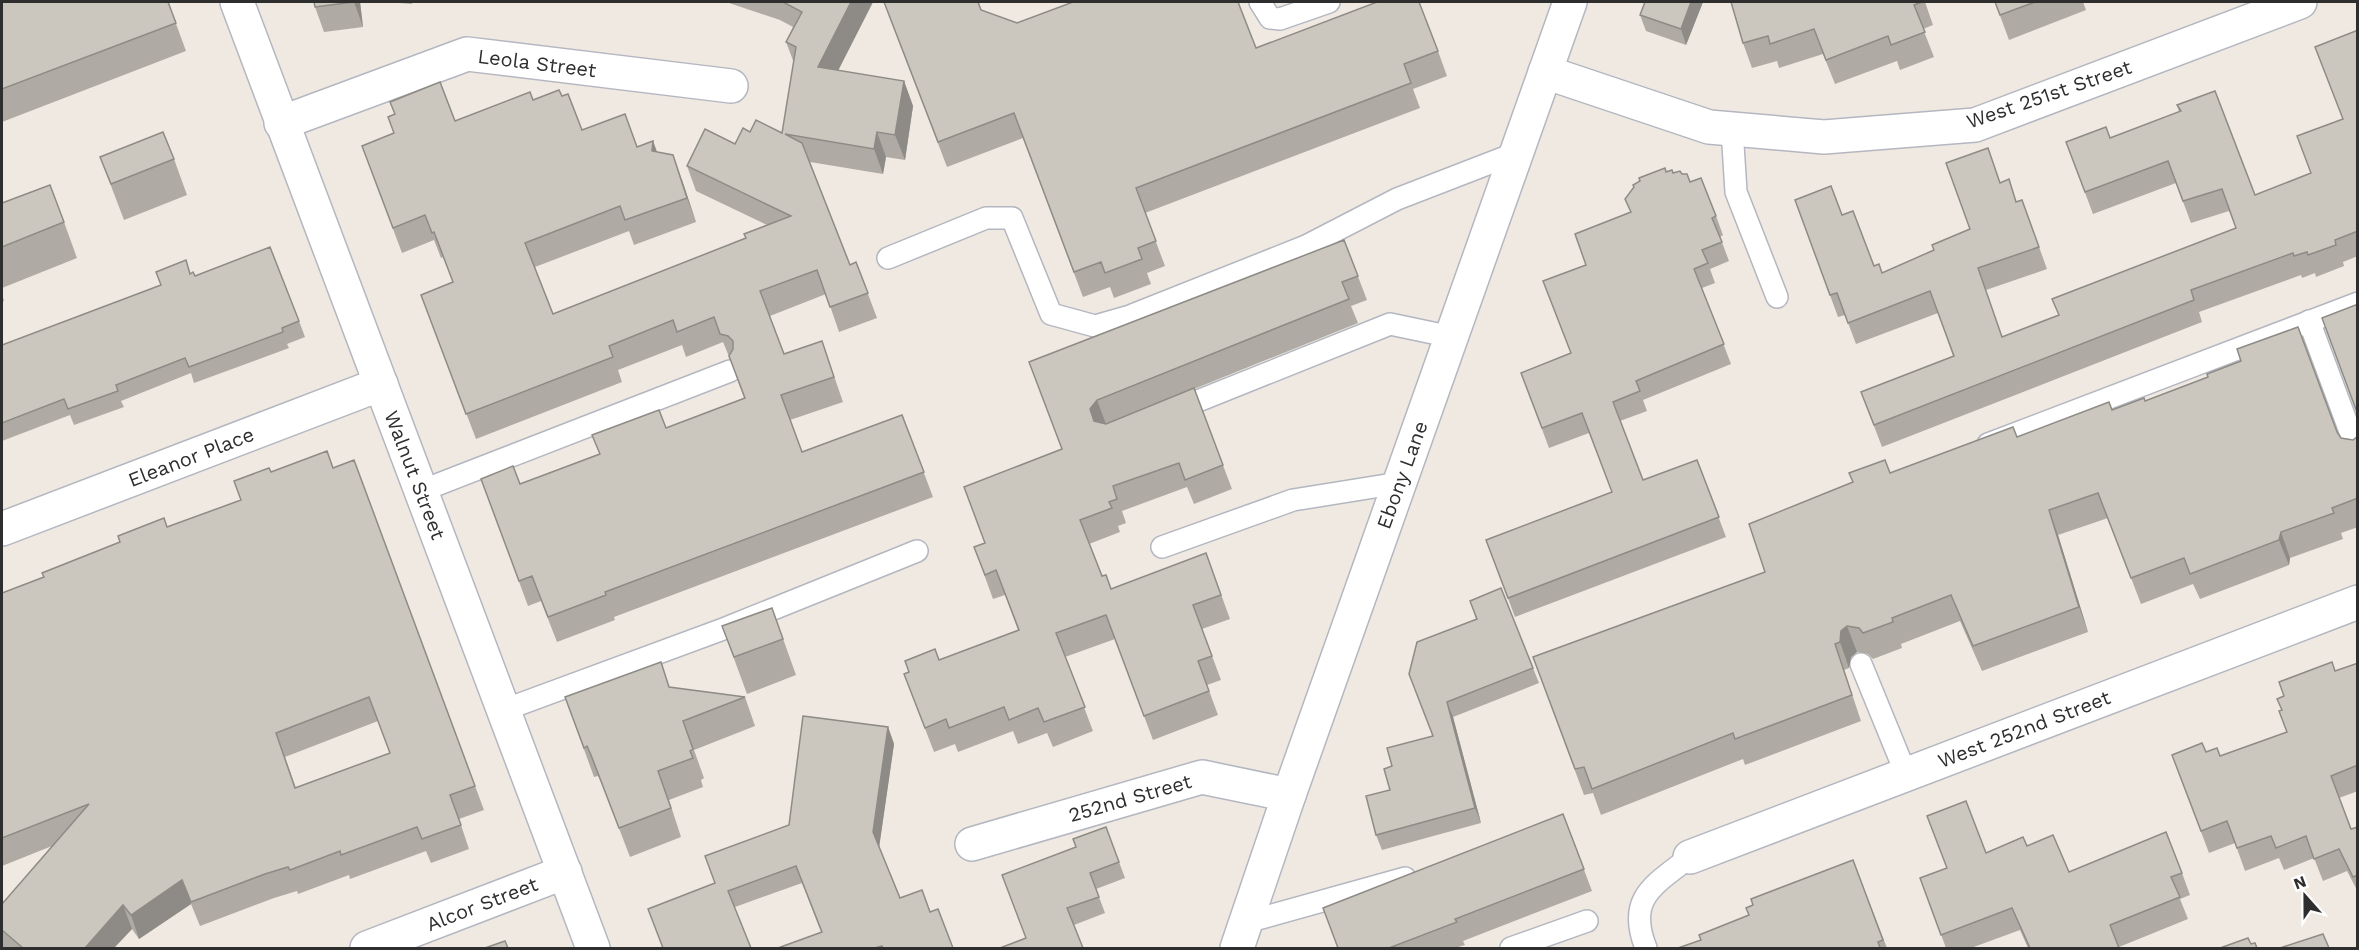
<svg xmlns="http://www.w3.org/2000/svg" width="2359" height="950" viewBox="0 0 2359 950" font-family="'Work Sans',sans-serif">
	<rect width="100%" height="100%" fill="#efe9e1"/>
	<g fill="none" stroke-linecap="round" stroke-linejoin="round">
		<g stroke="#b4b7c1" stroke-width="24">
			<g id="service">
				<path d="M1260,2L1270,18L1280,19L1329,2"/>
				<path d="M1732,129L1736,192L1777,297"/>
				<path d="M888,258L986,218H1012L1051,314L1095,326L1130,316L1306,246L1397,199L1516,153"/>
				<path d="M2309,321L2358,453"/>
				<path d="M1173,411L1390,324L1452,337"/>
				<path d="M1988,444L2358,303"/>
				<path d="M421,491L730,371"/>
				<path d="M1162,547L1293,500L1399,483"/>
				<path d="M1861,664L1906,774"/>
				<path d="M504,710L726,628L917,551"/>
				<path d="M1247,922L1405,878"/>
				<path d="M1511,948L1587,921"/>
				<path d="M1646,948C1626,898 1654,885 1690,857"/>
			</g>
		</g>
		<g stroke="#b4b7c1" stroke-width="36">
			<g id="minor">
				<path d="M1545,72L1709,127L1824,137L1975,125L2300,2"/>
				<path d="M281,123L467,54L731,86"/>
				<path d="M2,529L381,384"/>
				<path d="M972,844L1202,777L1289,795"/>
				<path d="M1690,857L2358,602"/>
				<path d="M367,948L565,872"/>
			</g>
		</g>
		<g stroke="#b4b7c1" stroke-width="36">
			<g id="tertiary">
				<path d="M237,2L593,948"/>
				<path d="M1237,948L1289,795L1570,2"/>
			</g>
		</g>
		<use href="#service" stroke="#fff" stroke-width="21"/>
		<use href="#minor" stroke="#fff" stroke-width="33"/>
		<use href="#tertiary" stroke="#fff" stroke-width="33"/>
	</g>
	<g fill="#afaba4" fill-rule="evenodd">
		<path d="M2,2H168L186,51L2,122Z"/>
		<path d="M314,2H360L363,27L324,32L315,7Z"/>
		<path d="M386,2H412V4Z"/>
		<path d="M729,2H873L838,71L904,81L913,106L905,160L886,157L883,174L810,162L850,265L856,262L877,318L839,332L826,294L770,316L784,354L822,341L843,402L790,420L802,452L902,415L933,497L614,617L615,620L557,642L541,601L528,606L481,479L520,484L744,398L730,359L723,342L686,357L682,345L618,370L622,382L476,439L421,295L453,282L443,257L441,258L434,240L402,253L362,146L533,100L562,96L582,130L637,147L653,141L657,152L682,180L696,222L634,245L629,231L535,267L553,314L746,238L767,225L696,191L687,166L735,144L750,132L782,133L794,63L786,42L793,27L780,20L729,3Z"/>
		<path d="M884,2L981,10L1017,23L1256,48L1438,51L1447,76L1413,89L1420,108L1145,213L1165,266L1147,273L1151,284L1114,298L1110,287L1083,297L1023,138L947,167Z"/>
		<path d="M1703,2L1686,45L1646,31L1640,15Z"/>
		<path d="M1731,2H1925L1933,25L1923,29L1934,57L1900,70L1897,61L1835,84L1823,54L1779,68L1777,61L1752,68L1743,43Z"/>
		<path d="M1995,2H2083L2086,10L2009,40Z"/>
		<path d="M2358,30V256L2343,262L2344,266L2316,277L2315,273L2302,278L2301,275L2199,312L2202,322L1882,447L1861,392L1953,356L1938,313L1856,344L1845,315L1838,317L1795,200L1842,215L1874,266L1882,273L1934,250L1970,229L2000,183L2017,202L2022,200L2047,269L1986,290L2002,337L2058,315L2236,228L2229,211L2191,223L2176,183L2093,214L2066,142L2110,138L2179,112L2177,105L2255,195L2311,173L2343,119L2315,47Z"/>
		<path d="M100,157L174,159L187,195L124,220Z"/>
		<path d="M1666,172L1682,174L1690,182L1716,216L1723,235L1720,237L1729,261L1710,269L1715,283L1702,288L1731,364L1643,400L1647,411L1620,421L1643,480L1697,460L1726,537L1515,617L1486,540L1612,492L1589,433L1549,448L1521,373L1571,353L1586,265L1630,212L1634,188L1633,185Z"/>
		<path d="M2,203L64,222L77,258L2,288Z"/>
		<path d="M1344,240L1367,300L1351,306L1358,323L1194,389L1232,489L1194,504L1187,487L1122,511L1126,523L1118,526L1120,532L1089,544L1102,576L1111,589L1206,553L1230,619L1202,629L1221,680L1207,685L1218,715L1153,740L1115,639L1065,657L1093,731L1053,747L1047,733L1018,744L1013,731L958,752L955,744L934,752L904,674L1018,630L1005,595L993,599L974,547L985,543L1062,449L1029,362Z"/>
		<path d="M190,274L299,321L305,337L287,344L289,348L194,383L191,373L121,401L124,407L74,425L70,415L2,441V345Z"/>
		<path d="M2,293L4,301L2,302Z"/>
		<path d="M2145,401L2337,432L2341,438L2353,440L2358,436V527L2341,533L2343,539L2290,558L2289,565L2200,599L2193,584L2141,604L2108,518L2058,535L2088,632L1982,671L1960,621L1901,644L1902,648L1873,659L1868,654L1857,652L1851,657L1849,668L1844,670L1861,721L1745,765L1743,759L1601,815L1593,793L1584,795L1533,657L1765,572L1890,473L2112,410Z"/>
		<path d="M354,460L484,810L459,819L469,849L431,863L426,851L350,879L349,875L298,894L297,891L274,898L200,926L191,904L139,939L132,929L114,948H4L2,946V904L52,846L2,866V593L43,577L167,527L241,500L271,472L333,468ZM378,721L390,753L296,788L285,757Z"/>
		<path d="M1470,601L1533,668L1539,683L1453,717L1481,823L1382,850L1376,835L1390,790L1392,766L1433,736L1409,674L1476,619Z"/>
		<path d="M772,608L796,675L747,694L722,626Z"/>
		<path d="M2358,663V791L2339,798L2351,829L2358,827V892L2347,871L2323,881L2314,858L2284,870L2279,858L2245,871L2235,843L2209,853L2172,755L2206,752L2220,756L2287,732L2282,710L2284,696L2335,671Z"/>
		<path d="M669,687L745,697L755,726L694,750L704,778L701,780L703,787L669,800L681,837L630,857L602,784L598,776L594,777L565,697Z"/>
		<path d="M888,727L894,744L879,847L900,898L930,912L953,948H777L821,932L802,883L735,907L715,884L789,825Z"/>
		<path d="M1563,814L1592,891L1463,941L1465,945L1455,948H1338Z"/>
		<path d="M1106,827L1125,878L1096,889L1105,913L1074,925L1026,938L1076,847Z"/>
		<path d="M2027,846L2069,872L2182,873L2190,895L2180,899L2188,919L2119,947V948H2028L2020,930L1971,948H1946L1920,878L1986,853Z"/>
		<path d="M1853,860L1887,948H1678L1701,940Z"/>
	</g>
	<g fill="#8e8b86">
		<path d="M354,2H360L363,27Z"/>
		<path d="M851,2H873L827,92L818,67Z"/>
		<path d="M1691,2H1703L1686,45L1681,29Z"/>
		<path d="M904,81L913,106L905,160L895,135Z"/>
		<path d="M877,132L886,157L883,174L874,149Z"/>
		<path d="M653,141L662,166L652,151Z"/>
		<path d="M673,155L682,180L696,222L687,198Z"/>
		<path d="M1097,400L1106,424L1099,434L1090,409Z"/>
		<path d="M2049,510L2058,535L2088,632L2079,607Z"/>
		<path d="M2281,532L2290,558L2289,565L2279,540Z"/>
		<path d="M1847,626L1857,652L1851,657L1849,668L1840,642L1841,631Z"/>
		<path d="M1447,702L1453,717L1481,823L1475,808Z"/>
		<path d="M888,727L894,744L879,848L873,832Z"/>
		<path d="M182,880L191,904L139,939L131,915Z"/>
		<path d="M123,905L132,929L114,948H85Z"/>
	</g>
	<g fill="#cbc7bf" stroke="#8e8b86" stroke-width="1.5" fill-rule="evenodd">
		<path d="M2,2H168L176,23L2,89Z"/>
		<path d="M314,2H354L315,7Z"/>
		<path d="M783,2H851L818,67L904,81L895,135L877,132L874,149L785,134L802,143L850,265L856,262L868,293L830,307L817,270L760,291L784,354L822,341L834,377L781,395L802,452L902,415L924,472L605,592L606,595L548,617L532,576L519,581L481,479L513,466L520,484L600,454L592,435L659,410L666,428L745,398L729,356L733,349V341L728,336L720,334L714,317L677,332L673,320L609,346L613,357L466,414L421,295L453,282L434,232L432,233L425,215L393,228L362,146L394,133L388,117L395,114L390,102L440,82L455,121L530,92L533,100L559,90L562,96L568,94L582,130L625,114L637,147L653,141L652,151L673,155L687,198L625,220L620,206L525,243L553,314L746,238L744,234L791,216L687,166L705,129L735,144L743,128L750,132L756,120L782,133L796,47L786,42L802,12Z"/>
		<path d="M884,2H978L981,10L1017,23L1073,2H1238L1256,48L1377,2H1419L1438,51L1404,64L1411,83L1136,188L1156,241L1138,248L1142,259L1105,273L1101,262L1074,272L1014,113L938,142Z"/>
		<path d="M1645,2H1691L1681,29L1640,15Z"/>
		<path d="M1731,2H1922L1914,5L1925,32L1891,45L1888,36L1826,60L1814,29L1770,44L1768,36L1743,43Z"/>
		<path d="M1995,2H2035L2000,15Z"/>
		<path d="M2358,30V231L2335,240L2336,245L2308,255L2307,252L2294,256L2293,253L2191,290L2194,300L1874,425L1861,392L1954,356L1930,291L1848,323L1837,293L1830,295L1795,200L1831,186L1842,215L1853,211L1874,266L1879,264L1882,273L1934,250L1932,245L1970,229L1946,163L1988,148L2000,183L2009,179L2016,202L2022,200L2039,247L1978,268L2002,337L2059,315L2052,299L2236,228L2222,189L2183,201L2168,161L2085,192L2066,142L2106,127L2110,138L2181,111L2177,105L2215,91L2255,195L2311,173L2297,136L2343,119L2315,47Z"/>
		<path d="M163,132L174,159L111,184L100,157Z"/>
		<path d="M1665,168L1666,172L1672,170L1673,173L1680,171L1682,174H1687L1690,182L1701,178L1716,216L1712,218L1722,242L1702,250L1708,263L1694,269L1724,344L1636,381L1640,391L1613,402L1643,480L1697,460L1719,517L1508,598L1486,540L1612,492L1582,413L1542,428L1521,373L1571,353L1543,281L1586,265L1575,234L1631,212L1625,199L1634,187L1633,185L1640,181L1639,178Z"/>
		<path d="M50,185L64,222L2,247V203Z"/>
		<path d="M1344,240L1358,276L1342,282L1349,299L1097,400L1090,409L1094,421L1106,424L1194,388L1223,465L1185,480L1179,463L1113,486L1117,499L1109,502L1112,508L1080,520L1102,576L1106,575L1111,589L1206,553L1221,595L1193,605L1212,656L1198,661L1209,691L1144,716L1106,615L1056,633L1085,707L1044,722L1038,708L1009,720L1004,707L949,728L946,719L925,728L904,674L909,672L905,661L935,649L939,660L1019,630L996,570L985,575L974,547L985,543L964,487L1062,449L1029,362Z"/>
		<path d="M270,247L299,321L282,328L283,332L189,367L185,358L116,385L118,391L68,409L64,399L2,423V345L161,285L156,272L186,260L190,274L193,272L195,276Z"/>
		<path d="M2358,304V415L2322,318Z"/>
		<path d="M2298,327L2337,432L2341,438L2353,440L2358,436V498L2332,508L2334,513L2281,532L2279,540L2190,574L2184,558L2131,578L2098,493L2049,510L2079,607L1973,646L1951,595L1892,618L1893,622L1863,633L1859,628L1847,626L1841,631L1840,642L1835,644L1852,695L1735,739L1733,733L1592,789L1584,767L1575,769L1533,657L1765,572L1749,524L1853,482L1849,473L1885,460L1890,473L2013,427L2017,437L2109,402L2112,410L2144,398L2145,401L2208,377L2207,374L2241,361L2237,349Z"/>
		<path d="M327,451L333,468L354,460L475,786L450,795L461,825L422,839L417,827L341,855L340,851L290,870L288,867L265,874L191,902L182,880L131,915L123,905L85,948H23L2,930V904L89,804L2,838V593L44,577L42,573L120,542L118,536L164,518L167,527L241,500L234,481L269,468L271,472ZM369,697L390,753L295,788L276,733Z"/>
		<path d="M1501,588L1533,668L1447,702L1475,808L1376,835L1366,796L1390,790L1384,769L1392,766L1387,748L1433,736L1409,674L1417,642L1477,619L1470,601Z"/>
		<path d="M772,608L783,639L734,657L722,626Z"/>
		<path d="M661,662L669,687L745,697L683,721L693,749L690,751L693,758L658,771L671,808L619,828L591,755L587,746L584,748L565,697Z"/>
		<path d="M2332,662L2335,671L2358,663V765L2331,776L2351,829L2358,827V875L2353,877L2339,849L2314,859L2306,836L2276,848L2271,836L2237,848L2227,821L2201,831L2172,755L2202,743L2206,752L2217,748L2220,756L2287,732L2279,711L2282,710L2277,699L2284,696L2279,682Z"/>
		<path d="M803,716L888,727L873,832L900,898L922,890L930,912L938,909L953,948H883L882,946L875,948H778L822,932L796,866L728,891L751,948H663L648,909L715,883L705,856L789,825Z"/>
		<path d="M1966,801L1986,853L2023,837L2027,846L2053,835L2069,872L2166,832L2182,873L2171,877L2180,897L2110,925L2119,948H2030L2012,908L1941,935L1920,878L1947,868L1927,816Z"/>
		<path d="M1563,814L1584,869L1455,919L1457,922L1389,948H1338L1323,908Z"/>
		<path d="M1106,827L1119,862L1090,873L1099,897L1067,908L1083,948H1000L1026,938L1002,875L1076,847L1073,839Z"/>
		<path d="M1853,860L1883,940L1878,942L1880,948H1678L1701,940L1699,935L1749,915L1746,908L1753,905L1751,899Z"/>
		<path d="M2323,934L2329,948H2280Z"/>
		<path d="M2248,938L2251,944L2255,943L2257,948H2220Z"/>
		<path d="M505,941L508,948H485Z"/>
	</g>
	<g text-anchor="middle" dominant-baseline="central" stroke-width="6" stroke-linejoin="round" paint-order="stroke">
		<g font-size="20" fill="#2e2e2e" stroke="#fff">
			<text transform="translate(537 63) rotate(7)">Leola Street</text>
			<text transform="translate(2049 94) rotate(-19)">West 251st Street</text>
			<text transform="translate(191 457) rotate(-21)">Eleanor Place</text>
			<text transform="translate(415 475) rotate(69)">Walnut Street</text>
			<text transform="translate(1402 475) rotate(-70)">Ebony Lane</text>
			<text transform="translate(2024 729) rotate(-21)">West 252nd Street</text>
			<text transform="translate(1130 798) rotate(-16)">252nd Street</text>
			<text transform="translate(482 904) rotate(-21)">Alcor Street</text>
		</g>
	</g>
	<rect width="2359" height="950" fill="none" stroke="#2e2e2e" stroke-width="6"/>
	<g transform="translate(2305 896) rotate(339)" stroke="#ffffff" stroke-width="4.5" paint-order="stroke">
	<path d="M0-4.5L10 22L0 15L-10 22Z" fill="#2e2e2e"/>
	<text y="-9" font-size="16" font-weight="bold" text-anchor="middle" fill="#2e2e2e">N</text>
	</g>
</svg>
